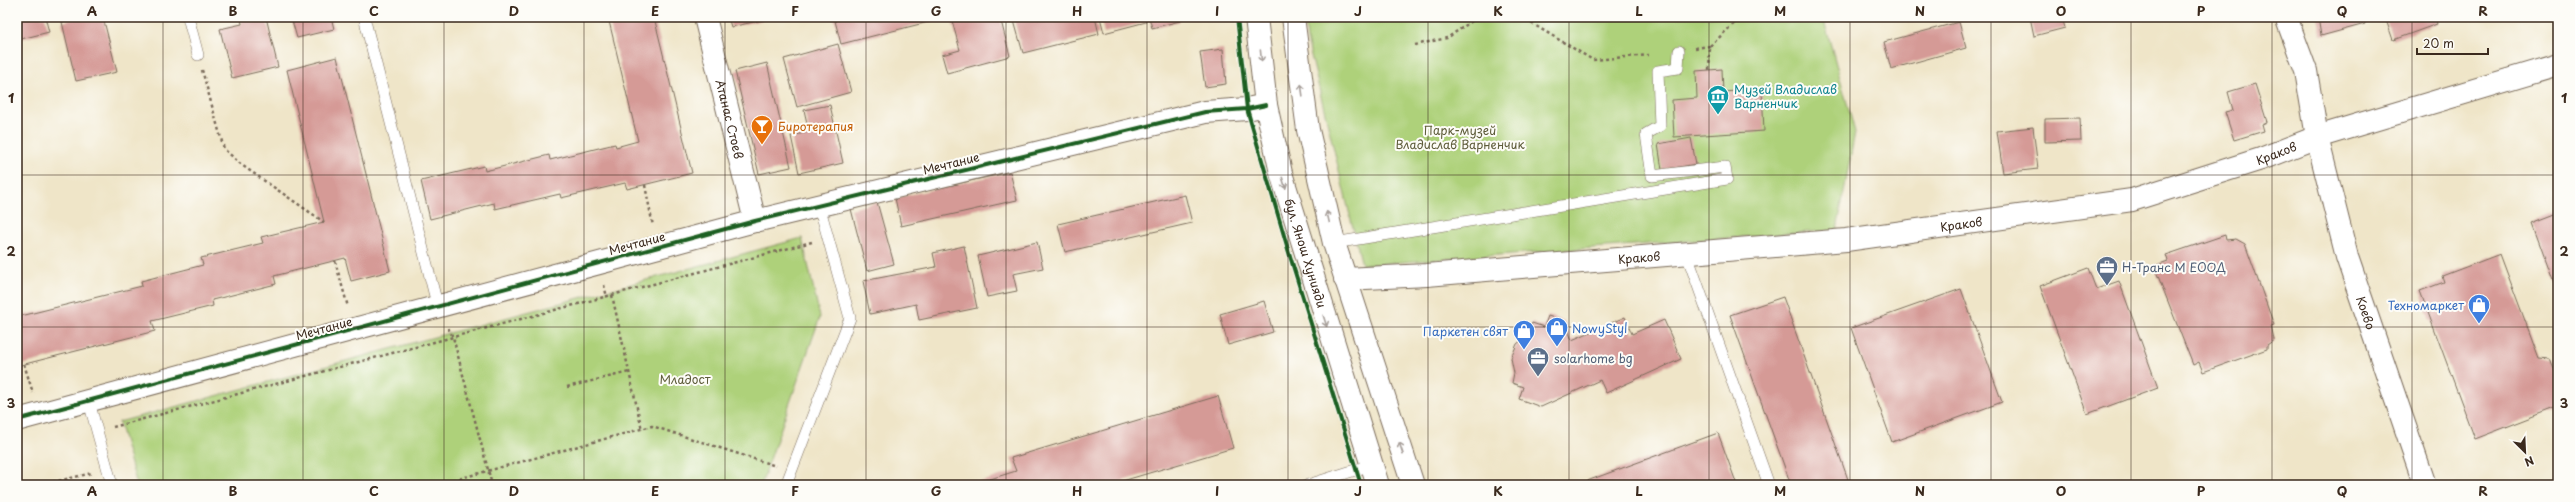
<svg xmlns="http://www.w3.org/2000/svg" width="2575" height="502" viewBox="0 0 2575 502" font-family="'Playpen Sans',sans-serif">
	<rect width="100%" height="100%" fill="#fdfcf7"/>
	<filter id="ink" filterUnits="userSpaceOnUse"><feTurbulence type="fractalNoise" baseFrequency=".025" numOctaves="2"/><feDisplacementMap in="SourceGraphic" scale="8" xChannelSelector="R" yChannelSelector="G"/><feConvolveMatrix kernelMatrix="1 2 1 2 8 2 1 2 1" color-interpolation-filters="sRGB"/></filter>
	<filter id="wash" filterUnits="userSpaceOnUse"><feTurbulence type="fractalNoise" baseFrequency=".012" numOctaves="4" result="noise"/><feDisplacementMap in="SourceGraphic" scale="16" xChannelSelector="R" yChannelSelector="G"/><feGaussianBlur stdDeviation="0.9" result="paint"/><feColorMatrix in="noise" values="0 0 0 0 0 0 0 0 0 0 0 0 0 0 0 0 0 1.4 0 .05"/><feComposite in="paint" operator="in"/></filter>
	<g filter="url(#wash)">
		<rect width="100%" height="100%" fill="#efe5c8"/>
		<g fill="#aed17a" stroke="#747e4c">
			<path d="M1305,17H1823L1855,132L1837,230L1362,265L1307,39Z"/>
			<path d="M802,238L820,317L761,485H137L119,422Z"/>
		</g>
		<g id="blocks">
			<g fill="#d59a96">
				<path d="M17,17H45L49,32L17,40Z"/>
				<path d="M80,17H103L117,72L76,81L62,22Z"/>
				<path d="M251,17H266L278,67L232,78L220,29L242,24L241,19Z"/>
				<path d="M291,17H331L334,29L297,38Z"/>
				<path d="M608,17H654L692,173L627,189L625,183L561,198L560,194L495,209L494,203L430,219L421,181L484,166L485,171L549,155L550,160L615,144L616,147L638,141Z"/>
				<path d="M728,17H770L771,18L731,27Z"/>
				<path d="M834,17H931L932,21L841,44Z"/>
				<path d="M951,17H1000L1010,56L947,73L942,55L960,50Z"/>
				<path d="M1013,17H1095L1099,34L1023,53Z"/>
				<path d="M1100,17H1145L1146,22L1104,33Z"/>
				<path d="M1149,17H1179L1180,21L1152,28Z"/>
				<path d="M2030,17H2062L2065,28L2034,36Z"/>
				<path d="M2318,17H2364L2365,24L2321,36Z"/>
				<path d="M2385,17H2435L2437,24L2393,40Z"/>
				<path d="M1959,22L1966,48L1891,69L1884,42Z"/>
				<path d="M838,44L851,92L797,107L784,59Z"/>
				<path d="M1223,49L1226,84L1205,87L1200,52Z"/>
				<path d="M337,57L390,271L351,281L345,258L274,276L276,284L212,300L213,306L152,321L155,331L17,366V317L142,286L141,281L203,265L201,258L263,243L261,237L324,222L287,70Z"/>
				<path d="M767,63L791,167L759,174L735,71Z"/>
				<path d="M1722,69L1723,92L1762,89L1764,131L1674,137L1672,100L1697,98L1696,71Z"/>
				<path d="M2255,84L2267,122L2262,124L2264,131L2234,140L2225,112L2233,110L2228,92Z"/>
				<path d="M830,105L843,163L799,173L791,136L809,132L804,110Z"/>
				<path d="M2080,118L2081,141L2045,142V119Z"/>
				<path d="M2033,127L2038,169L2003,173L1997,131Z"/>
				<path d="M1691,138L1696,164L1662,170L1658,144Z"/>
				<path d="M1010,172L1017,200L901,226L895,198Z"/>
				<path d="M1185,195L1192,223L1065,252L1058,224Z"/>
				<path d="M877,202L894,264L867,271L851,209Z"/>
				<path d="M2558,213V294L2532,223Z"/>
				<path d="M2225,235L2226,240L2236,239L2245,244L2274,325L2271,326L2274,340L2267,345V349L2203,372L2199,362L2193,365L2154,266L2168,261L2166,255Z"/>
				<path d="M1037,242L1043,268L1013,274L1017,291L987,297L978,256Z"/>
				<path d="M964,246L977,308L919,320L916,304L870,314L863,281L936,267L933,253Z"/>
				<path d="M2500,254L2539,358L2550,359L2558,380V407L2475,439L2420,291L2444,282L2442,276Z"/>
				<path d="M2088,268L2096,289L2119,281L2158,388L2087,414L2040,286Z"/>
				<path d="M1961,289L2002,402L1892,442L1851,328Z"/>
				<path d="M1783,297L1850,485H1791L1730,315Z"/>
				<path d="M1264,301L1273,332L1228,345L1220,314Z"/>
				<path d="M1548,316L1564,321L1572,340L1625,317L1632,334L1664,320L1681,359L1606,393L1600,380L1541,407L1519,399L1523,387L1512,383L1514,373L1511,358L1517,344L1527,336L1532,323L1544,327Z"/>
				<path d="M1218,396L1233,448L1109,485H971L1016,471L1011,458Z"/>
				<path d="M1718,433L1737,485H1576Z"/>
			</g>
		</g>
	</g>
	<g filter="url(#ink)">
		<use href="#blocks" fill-opacity="0" stroke="#7a6b5a" stroke-width="1"/>
		<g fill="none" stroke-linecap="round" stroke-linejoin="round">
			<g stroke="#7a6b5a" stroke-width="12">
				<g id="service">
					<path d="M188,17L198,55"/>
					<path d="M364,17L438,308"/>
					<path d="M1334,243L1727,179L1725,167L1652,176L1646,134L1660,126L1658,71L1678,68L1679,51"/>
					<path d="M1686,252L1769,485"/>
					<path d="M89,402L112,485"/>
					<path d="M786,485L850,318L819,205"/>
					<path d="M1308,485L1371,465"/>
				</g>
			</g>
			<g stroke="#7a6b5a" stroke-width="24">
				<g id="minor">
					<path id="s1" d="M705,17L755,221"/>
					<path id="s2" d="M2286,17L2306,71L2317,137L2347,257L2425,485"/>
					<path id="s3" d="M1345,279L1427,275L1846,240L2132,200L2261,159L2317,137L2558,65"/>
					<path d="M17,420L755,221L1205,112L1247,109L1266,105"/>
				</g>
			</g>
			<g stroke="#7a6b5a" stroke-width="24">
				<g id="tertiary">
					<path id="s4" d="M1256,17L1266,105L1281,173L1378,485"/>
					<path d="M1293,17L1308,130L1334,243L1413,485"/>
				</g>
			</g>
			<g stroke="#7a6b5a" stroke-width="2.5" stroke-dasharray="3 3" stroke-linecap="butt">
				<path d="M1521,17L1593,60L1649,55"/>
				<path d="M1415,45L1447,38L1478,17"/>
				<path d="M1710,46L1741,17"/>
				<path d="M1695,48L1710,46L1709,70"/>
				<path d="M202,70L224,149L243,166L324,222"/>
				<path d="M645,185L653,226"/>
				<path d="M335,261L348,307"/>
				<path d="M604,285L607,297"/>
				<path d="M612,295L642,430"/>
				<path d="M448,328L453,337L492,485"/>
				<path d="M24,364L33,393"/>
				<path d="M567,387L629,372"/>
				<path d="M113,427L812,242"/>
				<path d="M41,485L92,473"/>
				<path d="M436,485L652,426L776,466"/>
			</g>
			<use href="#service" stroke="#fff" stroke-width="11"/>
			<use href="#minor" stroke="#fff" stroke-width="22"/>
			<use href="#tertiary" stroke="#fff" stroke-width="22"/>
			<g stroke="#fdfcf7" stroke-width="6">
				<g id="cycleway">
					<path d="M1237,17L1247,109L1290,256L1361,485"/>
					<path d="M17,420L755,221L1205,112L1247,109L1266,105"/>
				</g>
			</g>
			<use href="#cycleway" stroke="#1b5e20" stroke-width="4"/>
		</g>
		<defs><path id="oneway-shaft" d="M-6 0H5M1.5-3L5.5 0L1.5 3" fill="none" stroke-width="1.6" stroke-linecap="round" stroke-linejoin="round"/></defs>
		<g stroke="#a79f9a">
			<use href="#oneway-shaft" transform="translate(1261 56) rotate(84)"/>
			<use href="#oneway-shaft" transform="translate(1302 90) rotate(-98)"/>
			<use href="#oneway-shaft" transform="translate(1284 183) rotate(73)"/>
			<use href="#oneway-shaft" transform="translate(1328 217) rotate(-103)"/>
			<use href="#oneway-shaft" transform="translate(1325 321) rotate(72)"/>
			<use href="#oneway-shaft" transform="translate(1401 448) rotate(-109)"/>
		</g>
	</g>
	<path fill="none" stroke="#3b2a1e" stroke-width="1" stroke-opacity="0.55" d="M163,17V485M303,17V485M444,17V485M584,17V485M725,17V485M866,17V485M1006,17V485M1147,17V485M1288,17V485M1428,17V485M1569,17V485M1709,17V485M1850,17V485M1991,17V485M2131,17V485M2272,17V485M2412,17V485M17,175H2558M17,327H2558"/>
	<defs>
		<g id="museum-pin" transform="scale(1.15)"><path d="M0 17L-7.5 6A9.5 9.5 0 1 1 7.5 6Z" fill="#0f9aa8" stroke="#fdfcf7"/><path d="M0-6L6-3V-2H-6V-3ZM-5-1h2V3h-2ZM-1-1h2V3h-2ZM3-1h2V3H3ZM-6 4H6V6H-6Z" fill="#fff"/></g>
		<g id="bar-pin" transform="scale(1.15)"><path d="M0 17L-7.5 6A9.5 9.5 0 1 1 7.5 6Z" fill="#e8710a" stroke="#fdfcf7"/><path d="M-6-5H6L.8 .8V4.5H3.5V6h-7V4.5H-.8V.8Z" fill="#fff"/></g>
		<g id="office-pin" transform="scale(1.15)"><path d="M0 17L-7.5 6A9.5 9.5 0 1 1 7.5 6Z" fill="#5c6f8a" stroke="#fdfcf7"/><path d="M-6-3h4V-5.5h4V-3h4V5H-6ZM-1-4.5V-3h2v-1.5ZM-6 0V1H6V0Z" fill="#fff"/></g>
		<g id="shop-pin" transform="scale(1.15)"><path d="M0 17L-7.5 6A9.5 9.5 0 1 1 7.5 6Z" fill="#3f7fe0" stroke="#fdfcf7"/><path d="M-5-2.5h2.3a2.7 3.5 0 0 1 5.4 0H5L5.5 6h-11ZM-1.5-2.5h3a1.5 2.3 0 0 0-3 0Z" fill="#fff"/></g>
	</defs>
	<g fill-rule="evenodd">
		<use href="#museum-pin" x="1718" y="96"/>
		<use href="#bar-pin" x="762" y="126"/>
		<use href="#office-pin" x="2107" y="267"/>
		<use href="#shop-pin" x="2479" y="305"/>
		<use href="#shop-pin" x="1557" y="328"/>
		<use href="#shop-pin" x="1524" y="331"/>
		<use href="#office-pin" x="1538" y="358"/>
	</g>
	<g text-anchor="middle" dominant-baseline="central" stroke-width="4" stroke-linejoin="round" paint-order="stroke">
		<g font-size="12" fill="#0d838f" stroke="#fdfcf7" text-anchor="start">
			<text x="1734" y="89">Музей Владислав<tspan x="1734" dy="14">Варненчик</tspan></text>
		</g>
		<g font-size="12" fill="#3b2a1e" stroke="#fdfcf7">
			<text stroke="none"><textPath href="#s1" startOffset="105">Атанас Стоев</textPath></text>
			<text stroke="none"><textPath href="#s3" startOffset="943">Краков</textPath></text>
			<text transform="translate(951 163) rotate(-14)">Мечтание</text>
			<text stroke="none"><textPath href="#s3" startOffset="619">Краков</textPath></text>
			<text transform="translate(637 243) rotate(-15)">Мечтание</text>
			<text stroke="none"><textPath href="#s4" startOffset="242">бул. Янош Хунияди</textPath></text>
			<text stroke="none"><textPath href="#s3" startOffset="295">Краков</textPath></text>
			<text stroke="none"><textPath href="#s2" startOffset="307">Коево</textPath></text>
			<text transform="translate(324 328) rotate(-15)">Мечтание</text>
		</g>
		<g font-size="12" fill="#c56008" stroke="#fdfcf7" text-anchor="start">
			<text x="778" y="126">Биротерапия</text>
		</g>
		<g font-size="12" fill="#5e5c3a" stroke="#fdfcf7">
			<text x="1460" y="130">Парк-музей<tspan x="1460" dy="14">Владислав Варненчик</tspan></text>
			<text x="685" y="379">Младост</text>
		</g>
		<g font-size="12" fill="#4e5e75" stroke="#fdfcf7" text-anchor="start">
			<text x="2122" y="267">Н-Транс М ЕООД</text>
			<text x="1554" y="358">solarhome bg</text>
		</g>
		<g font-size="12" fill="#366cbe" stroke="#fdfcf7" text-anchor="end">
			<text x="2464" y="305">Техномаркет</text>
			<text x="1572" y="328" text-anchor="start">NowyStyl</text>
			<text x="1508" y="331">Паркетен свят</text>
		</g>
	</g>
	<rect width="2575" height="502" fill="none" stroke="#fdfcf7" stroke-width="44"/>
	<g transform="translate(2525 452) rotate(156)" stroke="#fdfcf7" stroke-width="3" paint-order="stroke">
	<path d="M0-3L7 15L0 10L-7 15Z" fill="#3b2a1e"/>
	<text y="-6" font-size="11" font-weight="bold" text-anchor="middle" fill="#3b2a1e">N</text>
	</g>
	<path d="M2417 48v6h71v-6" fill="none" stroke="#3b2a1e" stroke-width="2"/>
	<text x="2423" y="48" font-size="12" fill="#3b2a1e" stroke="#fdfcf7" stroke-width="3" paint-order="stroke">20 m</text>
	<rect x="22" y="22" width="2531" height="458" fill="none" stroke="#3b2a1e" stroke-width="1.5"/>
	<g font-size="13" text-anchor="middle" font-weight="bold" fill="#3b2a1e">
		<text x="92" y="16">A</text>
		<text x="233" y="16">B</text>
		<text x="374" y="16">C</text>
		<text x="514" y="16">D</text>
		<text x="655" y="16">E</text>
		<text x="795" y="16">F</text>
		<text x="936" y="16">G</text>
		<text x="1077" y="16">H</text>
		<text x="1217" y="16">I</text>
		<text x="1358" y="16">J</text>
		<text x="1498" y="16">K</text>
		<text x="1639" y="16">L</text>
		<text x="1780" y="16">M</text>
		<text x="1920" y="16">N</text>
		<text x="2061" y="16">O</text>
		<text x="2201" y="16">P</text>
		<text x="2342" y="16">Q</text>
		<text x="2483" y="16">R</text>
		<text x="11" y="103">1</text>
		<text x="2564" y="103">1</text>
		<text x="11" y="256">2</text>
		<text x="2564" y="256">2</text>
		<text x="11" y="408">3</text>
		<text x="2564" y="408">3</text>
		<text x="92" y="496">A</text>
		<text x="233" y="496">B</text>
		<text x="374" y="496">C</text>
		<text x="514" y="496">D</text>
		<text x="655" y="496">E</text>
		<text x="795" y="496">F</text>
		<text x="936" y="496">G</text>
		<text x="1077" y="496">H</text>
		<text x="1217" y="496">I</text>
		<text x="1358" y="496">J</text>
		<text x="1498" y="496">K</text>
		<text x="1639" y="496">L</text>
		<text x="1780" y="496">M</text>
		<text x="1920" y="496">N</text>
		<text x="2061" y="496">O</text>
		<text x="2201" y="496">P</text>
		<text x="2342" y="496">Q</text>
		<text x="2483" y="496">R</text>
	</g>
</svg>
